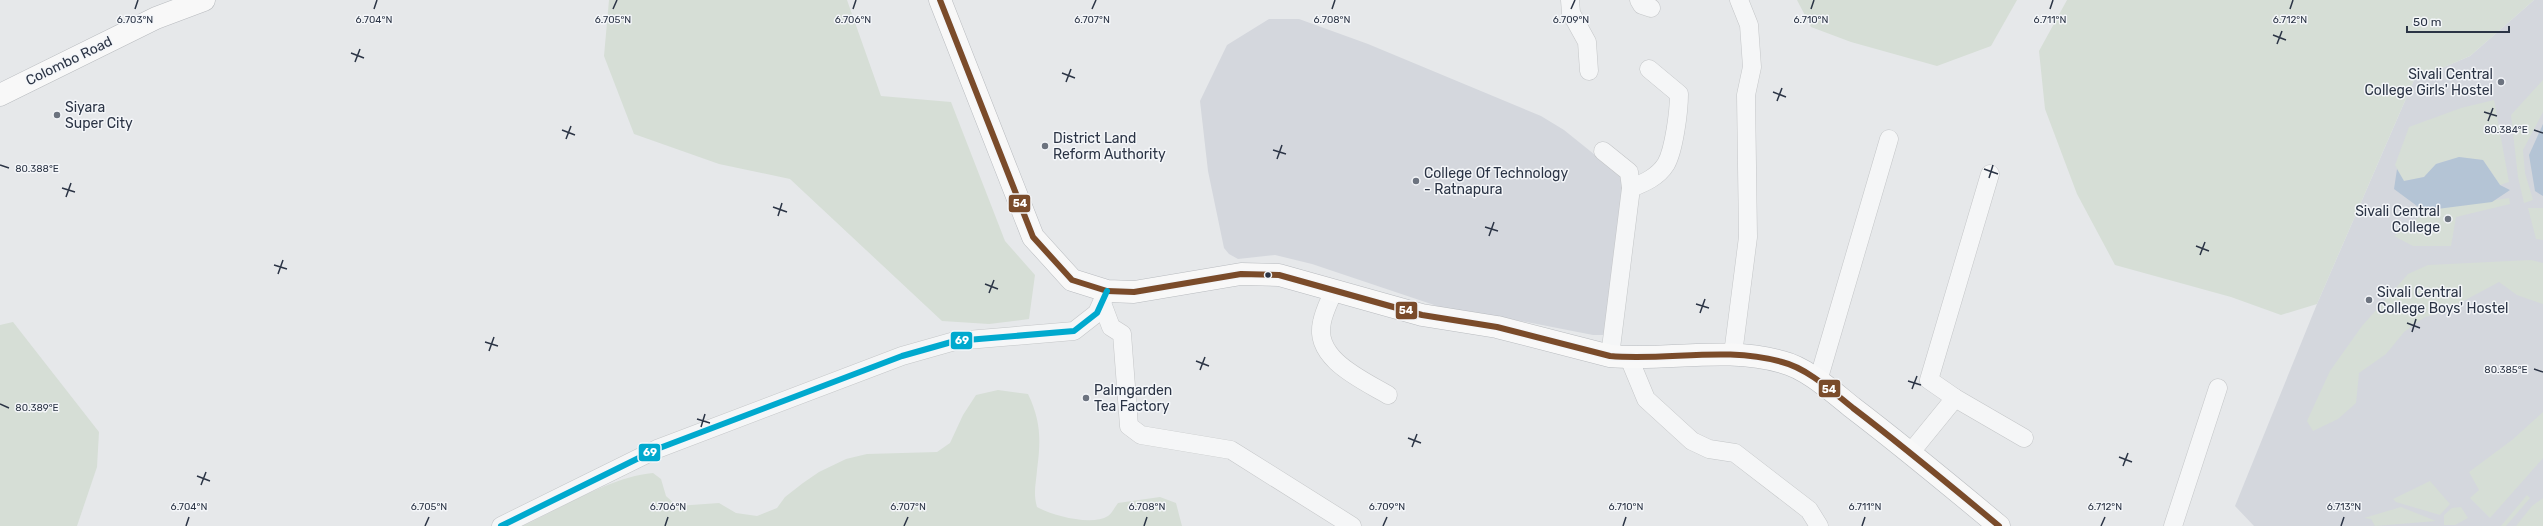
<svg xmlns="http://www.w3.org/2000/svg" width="2543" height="526" viewBox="0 0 2543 526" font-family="Rubik,sans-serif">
	<rect width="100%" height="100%" fill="#e6e8ea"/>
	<g fill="#d4d7dd">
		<path d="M2534,0H2543V526H2254L2235,506L2317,304L2414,80L2470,56Z"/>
		<path d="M1269,19H1299L1368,44L1541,116L1564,130L1620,175L1623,187L1604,335H1593L1496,316L1455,312L1312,264L1275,255L1238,259L1229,254L1224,248L1208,171L1200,101L1227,45Z"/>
	</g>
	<g fill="#d6ded6">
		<path d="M609,0H847L881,96L951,102L1005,241L1035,275L1029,319L989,324L942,321L790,179L719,164L634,134L604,56Z"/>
		<path d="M1797,0H2017L1991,46L1937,66L1851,42L1811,27Z"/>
		<path d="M2067,0H2534L2470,56L2414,80L2317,304L2281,315L2231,297L2115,265L2077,194L2045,109L2039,51Z"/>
		<path d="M2543,80V112L2523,150L2525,173L2533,200L2524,203L2518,177L2511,115Z"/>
		<path d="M2494,100L2509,182L2500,185L2483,160L2459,157L2436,164L2424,177L2404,181L2395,165L2409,127L2461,108Z"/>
		<path d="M2509,198L2510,204L2456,217L2451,246H2413L2394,236L2429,210Z"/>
		<path d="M2528,208H2543V240L2536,239Z"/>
		<path d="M2531,260L2543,263V304L2517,295L2499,282L2441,313L2425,317L2404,332L2386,354L2359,373L2356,403L2338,419L2313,431L2307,421L2330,371L2362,326L2408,274L2428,265Z"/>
		<path d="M13,322L99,432L97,467L77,526H0V325Z"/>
		<path d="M998,390L1028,394C1041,421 1041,440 1037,470C1036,484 1033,493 1037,507C1053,516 1092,526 1108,516C1112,513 1115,507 1118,503L1160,497L1176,503L1182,526H522C562,508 610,477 653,473L661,479L666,496L677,506L719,503L736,513L757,516L777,508L785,497L803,483L819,472L846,459L867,454L937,452L950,443L963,415L976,395Z"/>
		<path d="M2543,412V458L2490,518L2470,498L2479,490L2469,472L2512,440Z"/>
		<path d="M2430,481L2450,504L2440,515L2396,502L2393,499Z"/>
		<path d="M2527,495L2530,498L2506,526H2501Z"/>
		<path d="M2543,498V526H2516L2532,506Z"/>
		<path d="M2401,507L2436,521L2375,526L2371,519L2364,518Z"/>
		<path d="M2461,507L2468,518L2455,525H2444V515L2452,508Z"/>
	</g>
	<g fill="#b4c4d5">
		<path d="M2543,124V196L2535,191L2529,155Z"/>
		<path d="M2459,157L2483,160L2500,185L2510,190L2492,202L2429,210L2417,206L2394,189L2397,169L2404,181L2424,177L2436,164Z"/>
	</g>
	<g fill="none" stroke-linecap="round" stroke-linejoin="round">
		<g stroke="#c4c6c8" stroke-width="19">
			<g id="minor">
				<path d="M1570,0L1571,13L1587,42L1589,71"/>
				<path d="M1639,0L1642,5L1651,8"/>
				<path d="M1603,151L1629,172L1631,188"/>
				<path d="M1990,174L1929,380L1955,398L2024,438"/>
				<path d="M1334,290C1330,300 1324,311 1322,322C1313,359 1363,380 1388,395"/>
				<path d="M1102,303L1111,327L1122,334L1129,426L1141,435L1231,450L1352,526"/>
				<path d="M1733,354L1748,237L1746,95L1752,67L1749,25L1739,0"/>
				<path d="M1610,356L1631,188C1644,183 1658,177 1666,164C1674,150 1679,111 1679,94L1649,69"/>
				<path d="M1629,358L1646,399L1692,441L1709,449L1735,453L1809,510L1819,526"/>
				<path d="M1818,381L1889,139"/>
				<path d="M1911,452L1955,398"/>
				<path d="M501,526L657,449L902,356L955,341L1074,331L1097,313L1107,291"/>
				<path d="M2173,526L2218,388"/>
			</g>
		</g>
		<g stroke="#b8bbbf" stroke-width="23">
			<g id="highway">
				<path d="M940,0L1033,237L1072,280L1107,291L1134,292L1241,274L1279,275L1422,315L1497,327L1610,356C1668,361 1726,346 1782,362C1807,368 1833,392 1853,408C1903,446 1951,486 1999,526"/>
				<path d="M0,95L156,18L204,0"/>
			</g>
		</g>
		<use href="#minor" stroke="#f5f6f7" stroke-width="18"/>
		<use href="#highway" stroke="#f8f8f8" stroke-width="22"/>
		<g stroke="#f4f6f9" stroke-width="9">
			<path id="bus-1" d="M940,0L1033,237L1072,280L1107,291L1134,292L1241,274L1279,275L1422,315L1497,327L1610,356C1668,361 1726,346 1782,362C1807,368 1833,392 1853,408C1903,446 1951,486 1999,526"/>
		</g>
		<g stroke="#f4f6f9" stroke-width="9">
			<path id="bus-2" d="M501,526L657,449L902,356L955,341L1074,331L1097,313L1107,291"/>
		</g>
		<use href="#bus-1" stroke="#7a4b2a" stroke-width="6"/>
		<use href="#bus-2" stroke="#00a9ce" stroke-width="6"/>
	</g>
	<path fill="none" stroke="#2b3445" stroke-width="1.5" d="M135,9L138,0M374,9L377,0M613,9L617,0M853,9L856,0M1092,9L1096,0M1332,9L1335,0M1571,9L1575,0M1811,9L1814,0M2050,9L2053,0M2290,9L2293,0M2273,35L2286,40M2277,44L2282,31M351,53L364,58M355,62L360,49M1062,73L1075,78M1066,82L1071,69M1773,92L1786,97M1777,101L1782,88M2484,112L2497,116M2488,121L2493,108M562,130L575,135M2534,130L2543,133M566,139L571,126M1273,150L1286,154M1277,159L1282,145M0,165L9,168M1984,169L1998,174M1989,178L1993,165M62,188L75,192M66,197L71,183M773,207L787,212M778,216L782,203M1485,227L1498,231M1489,236L1494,222M2196,246L2209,251M2200,255L2205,242M274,265L287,269M278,274L283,260M985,284L998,289M989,293L994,280M1696,304L1709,308M1700,313L1705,299M2407,323L2420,328M2412,332L2416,319M485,342L498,346M489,351L494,337M1196,361L1209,366M2534,369L2543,372M1200,370L1205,357M1908,381L1921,385M1912,389L1917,376M0,404L9,408M697,419L710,423M701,427L705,414M1408,438L1421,443M1412,447L1417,434M2119,457L2132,462M2123,466L2128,453M197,476L210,481M201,485L206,472M186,526L189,517M425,526L429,517M665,526L668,517M904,526L908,517M1144,526L1147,517M1383,526L1387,517M1623,526L1626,517M1862,526L1865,517M2101,526L2105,517M2341,526L2344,517"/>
	<g fill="#6c737f" stroke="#f4f6f9" stroke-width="1.5">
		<circle cx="2501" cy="82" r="4"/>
		<circle cx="57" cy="115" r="4"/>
		<circle cx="1045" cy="146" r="4"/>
		<circle cx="1416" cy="181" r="4"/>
		<circle cx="2448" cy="219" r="4"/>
		<circle cx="2369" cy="300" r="4"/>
		<circle cx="1086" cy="398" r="4"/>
	</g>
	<circle fill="#2b3445" stroke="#f4f6f9" stroke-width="1.5" cx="1268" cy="275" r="3.5"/>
	<g text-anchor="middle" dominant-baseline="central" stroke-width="3" stroke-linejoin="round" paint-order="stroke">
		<g font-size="14" fill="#2b3445" stroke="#f4f6f9">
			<text transform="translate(69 61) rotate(-26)">Colombo Road</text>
		</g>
		<g font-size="14" fill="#2b3445" stroke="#f4f6f9" text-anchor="start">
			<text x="2493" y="74" text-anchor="end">Sivali Central<tspan x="2493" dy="16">College Girls' Hostel</tspan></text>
			<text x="65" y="107">Siyara<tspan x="65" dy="16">Super City</tspan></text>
			<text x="1053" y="138">District Land<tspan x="1053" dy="16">Reform Authority</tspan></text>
			<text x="1424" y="173">College Of Technology<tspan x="1424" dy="16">- Ratnapura</tspan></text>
			<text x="2440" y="211" text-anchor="end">Sivali Central<tspan x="2440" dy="16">College</tspan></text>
			<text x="2377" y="292">Sivali Central<tspan x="2377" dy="16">College Boys' Hostel</tspan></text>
			<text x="1094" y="390">Palmgarden<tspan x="1094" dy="16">Tea Factory</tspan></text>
		</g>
	</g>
	<g font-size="10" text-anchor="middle" fill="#2b3445" stroke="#f4f6f9" stroke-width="3" stroke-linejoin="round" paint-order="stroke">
		<text x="135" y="23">6.703°N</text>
		<text x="613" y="23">6.705°N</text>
		<text x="853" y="23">6.706°N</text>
		<text x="1092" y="23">6.707°N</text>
		<text x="1332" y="23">6.708°N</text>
		<text x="1571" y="23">6.709°N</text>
		<text x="1811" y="23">6.710°N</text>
		<text x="2050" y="23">6.711°N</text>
		<text x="2290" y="23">6.712°N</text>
		<text x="374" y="23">6.704°N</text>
		<text x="2506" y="133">80.384°E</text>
		<text x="37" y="172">80.388°E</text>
		<text x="2506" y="373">80.385°E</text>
		<text x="37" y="411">80.389°E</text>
		<text x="189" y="510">6.704°N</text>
		<text x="429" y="510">6.705°N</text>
		<text x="668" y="510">6.706°N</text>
		<text x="908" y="510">6.707°N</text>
		<text x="1147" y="510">6.708°N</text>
		<text x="1387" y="510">6.709°N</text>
		<text x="1626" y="510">6.710°N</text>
		<text x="1865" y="510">6.711°N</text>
		<text x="2105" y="510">6.712°N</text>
		<text x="2344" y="510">6.713°N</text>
	</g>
	<g stroke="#f4f6f9" stroke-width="1.5">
		<rect x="1008" y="194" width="23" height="19" rx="4" fill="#7a4b2a"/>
		<rect x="1395" y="301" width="23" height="19" rx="4" fill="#7a4b2a"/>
		<rect x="950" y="331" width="23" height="19" rx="4" fill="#00a9ce"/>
		<rect x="1818" y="379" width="23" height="19" rx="4" fill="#7a4b2a"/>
		<rect x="638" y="443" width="23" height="19" rx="4" fill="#00a9ce"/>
	</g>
	<g font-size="11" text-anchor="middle" font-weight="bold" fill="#fff">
		<text x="1020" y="207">54</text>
		<text x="1406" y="314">54</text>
		<text x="962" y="344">69</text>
		<text x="1829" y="393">54</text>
		<text x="650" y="456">69</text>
	</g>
	<path d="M2407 26v6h102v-6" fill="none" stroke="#2b3445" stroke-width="2"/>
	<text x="2413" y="26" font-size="12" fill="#2b3445" stroke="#f4f6f9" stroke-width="3" paint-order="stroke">50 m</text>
</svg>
